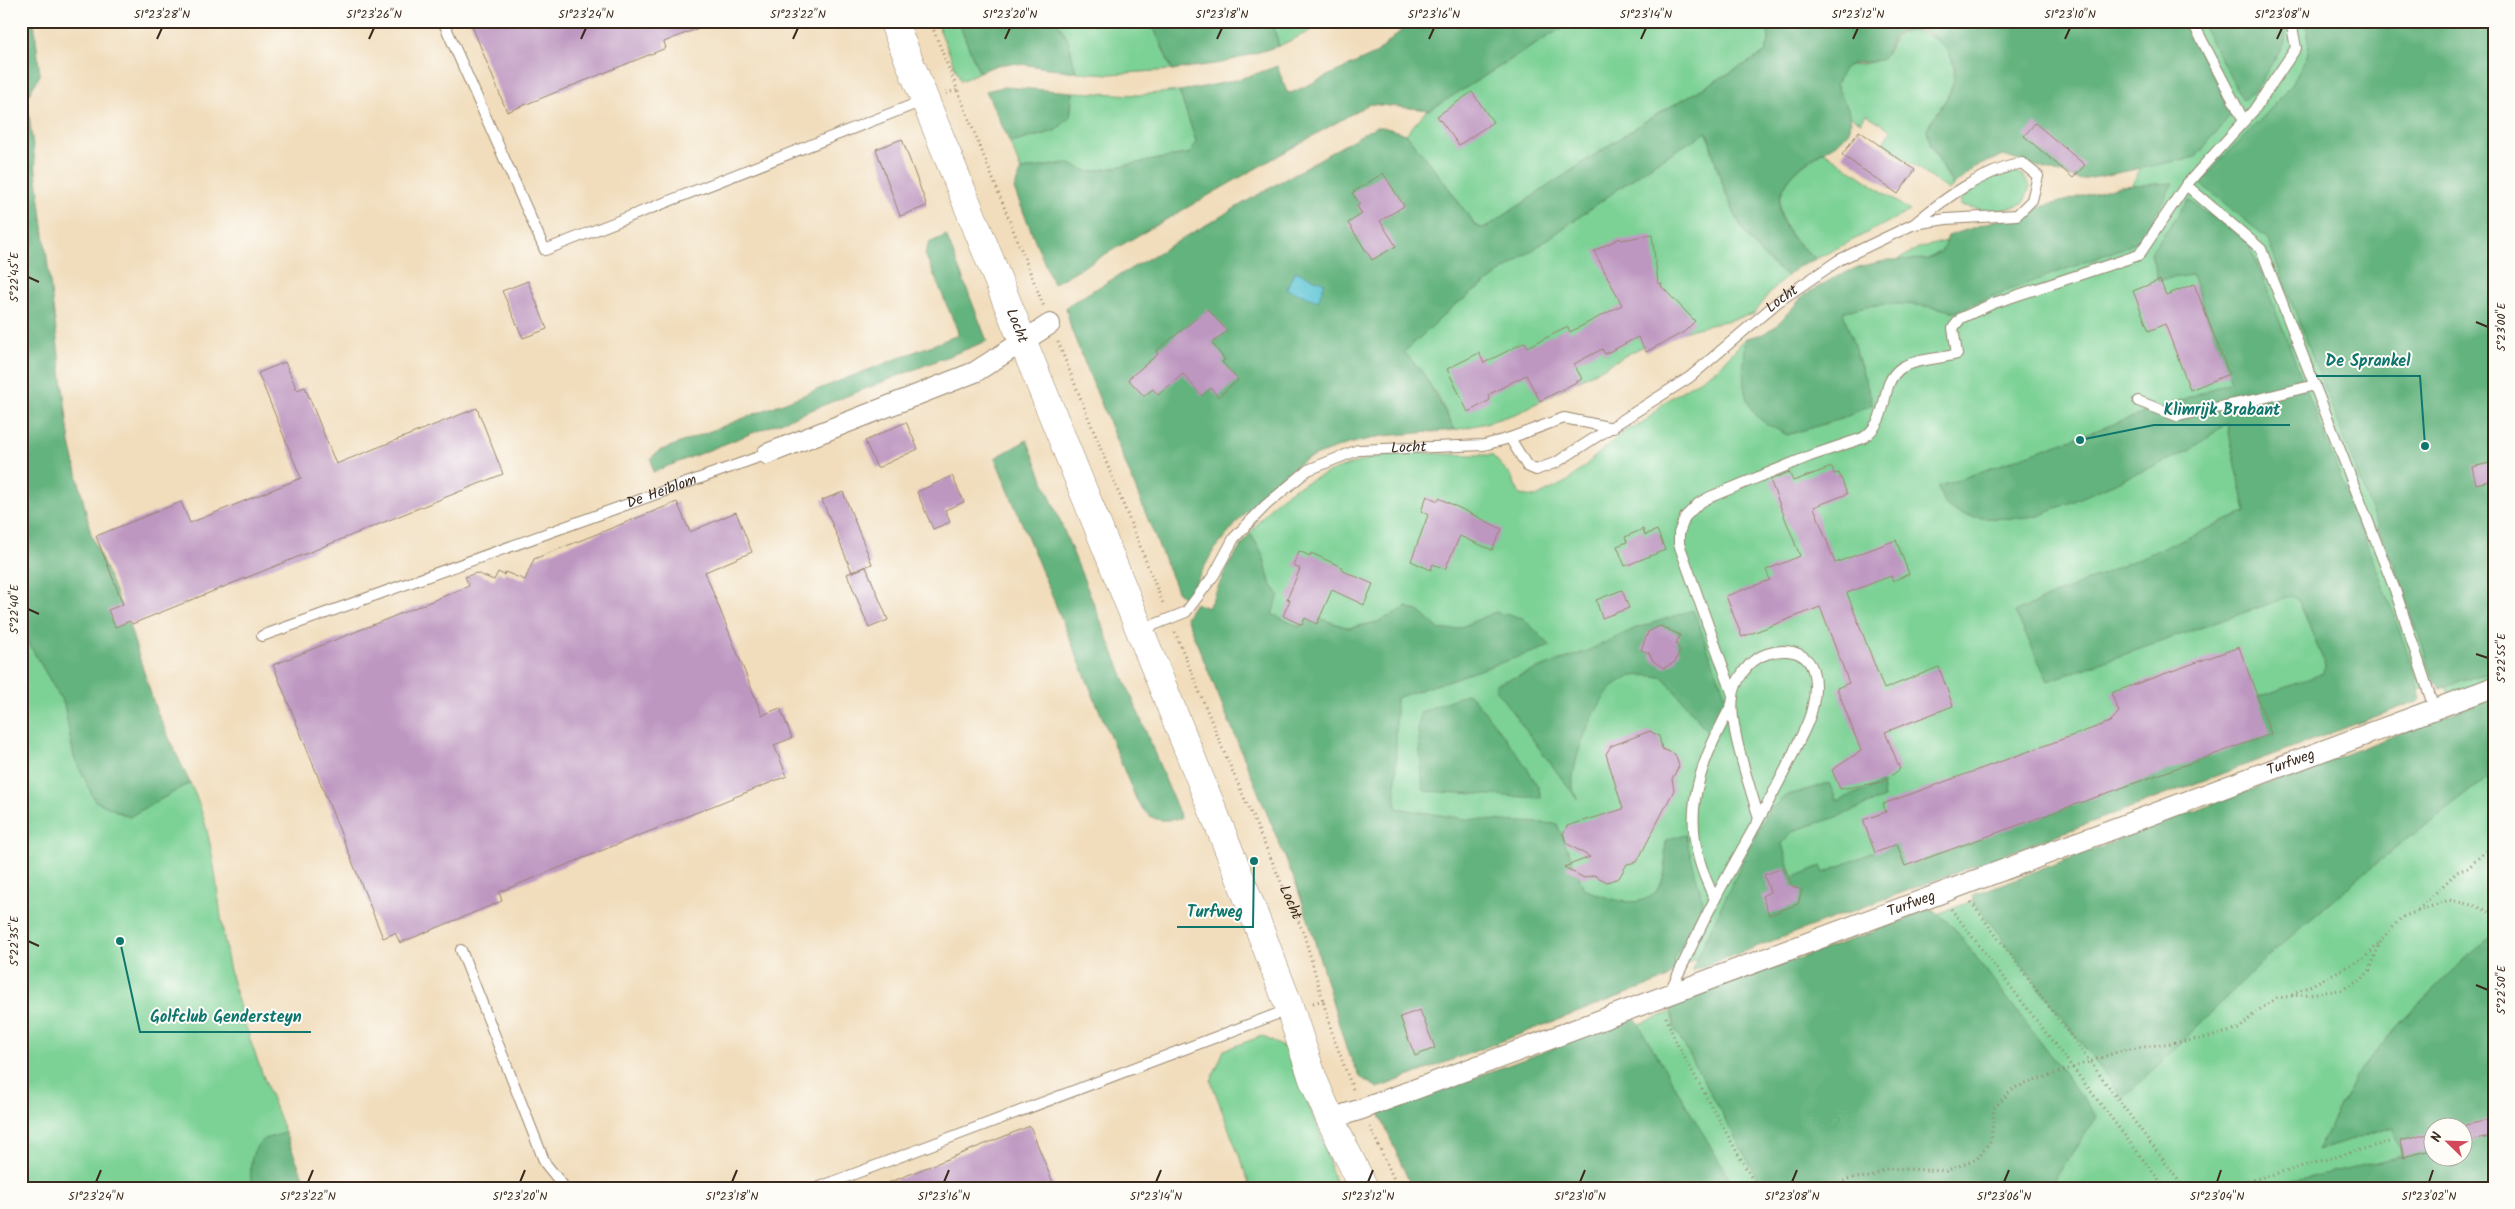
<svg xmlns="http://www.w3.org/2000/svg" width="2515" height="1209" viewBox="0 0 2515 1209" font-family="Kalam,sans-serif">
	<rect width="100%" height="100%" fill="#fdfcf7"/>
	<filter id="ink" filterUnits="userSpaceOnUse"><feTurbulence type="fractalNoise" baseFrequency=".02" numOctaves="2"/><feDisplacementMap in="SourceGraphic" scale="10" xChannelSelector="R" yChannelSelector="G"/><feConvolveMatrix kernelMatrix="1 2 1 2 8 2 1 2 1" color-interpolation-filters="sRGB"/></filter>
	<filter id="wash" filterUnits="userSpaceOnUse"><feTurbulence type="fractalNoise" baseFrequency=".0096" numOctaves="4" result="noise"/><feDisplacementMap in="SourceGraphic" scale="20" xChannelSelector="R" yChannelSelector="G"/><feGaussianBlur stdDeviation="1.12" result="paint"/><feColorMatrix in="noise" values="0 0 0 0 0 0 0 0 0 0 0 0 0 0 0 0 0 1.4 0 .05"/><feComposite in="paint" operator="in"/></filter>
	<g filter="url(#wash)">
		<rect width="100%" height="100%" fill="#f1ddbc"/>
		<g fill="#7bd195" stroke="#5b7e5a" fill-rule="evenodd">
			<path d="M936,21H958L979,72L961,81Z"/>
			<path d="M1057,21H1151L1172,70L1110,74L1076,72L1068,40Z"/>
			<path d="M1272,21H1331L1279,46Z"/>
			<path d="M1573,21H1767L1769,41L1765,53L1647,120L1487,227L1480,228L1475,225L1442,179L1406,134L1426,111Z"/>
			<path d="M2121,21H2494V1188H1420L1391,1116L2459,721L2444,680L2013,846L1657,973L1244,740L1407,607L1378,622L1349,628L1305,614L1300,627L1271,614L1279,595L1270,583L1263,555L1250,533C1260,521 1269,507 1280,498C1301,480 1373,454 1401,453C1431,452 1461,456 1492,455L1511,476L1520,495L1536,497L1568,481L1625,430L1642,424L1666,401L1718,368L1746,338L1744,371L1799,321L1918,248L2125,198L2172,108ZM2432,1126H2462V1156H2432Z"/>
			<path d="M1912,30L1941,41C1970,78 1945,97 1927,129L1930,144L1953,186L1948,190L1883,143L1891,130L1866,114L1861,122L1851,116L1836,85C1845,60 1846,67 1868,63C1875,62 1881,57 1887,54C1893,41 1896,31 1912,30Z"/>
			<path d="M1179,91L1196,141L1191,153L1090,172L1066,163L1021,170L1010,143L1055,131L1070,117L1073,92L1138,95Z"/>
			<path d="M1707,132C1722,186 1737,244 1788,276L1773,289L1754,314L1693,329L1649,343L1518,413L1486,423L1455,430L1437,395L1404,352L1455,305L1659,160Z"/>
			<path d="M1824,151L1910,211L1816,259C1808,252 1797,244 1791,235C1764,196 1791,170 1824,151Z"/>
			<path d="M2013,171L2023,175L2030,187L2024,202C2002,214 1982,210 1959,205C1967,182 1991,177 2013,171Z"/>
			<path d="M21,630L64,704L74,757L129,817L190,783C219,842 216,912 231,975C244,1029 265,1081 285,1133L281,1135L301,1188H21Z"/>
			<path d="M1262,1036L1285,1048L1319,1130L1337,1188H1251L1211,1081L1224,1050Z"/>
		</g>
		<g fill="#64b37e" stroke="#506e4e" fill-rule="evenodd">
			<path d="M21,21H34L40,75L27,98L70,443L91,534L129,625L156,710L190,783L129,817L95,801L74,757L64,704L21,630Z"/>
			<path d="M958,21H1057L1068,40L1076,72L1013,63L997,65L979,72Z"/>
			<path d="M1151,21H1272L1279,46L1222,63L1172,70Z"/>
			<path d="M1411,21H1573L1430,110L1369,104L1053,284L1014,189L1021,170L1066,163L1090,172L1191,153L1196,141L1179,91C1213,86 1245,79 1277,66L1287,92L1291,93L1377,53Z"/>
			<path d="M1767,21H2184L2222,93L2231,114L2196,157L2082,180L2003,156L1975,167L1953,186L1930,143L1927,129C1937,110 1955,94 1955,71C1955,47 1916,17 1896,35C1890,41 1888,52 1883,59C1856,67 1848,54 1836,85C1841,98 1854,113 1850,127C1847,140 1829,148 1818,154C1787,173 1765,201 1791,236C1797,244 1808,252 1816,259L1796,268L1788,276C1736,243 1723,187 1707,132L1659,160L1455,305L1404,352L1423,373L1455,430L1382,436L1345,445L1304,460L1278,479L1244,514L1212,553L1186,600L1177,591L1071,329L1066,308L1068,305L1375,127H1383L1406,134L1442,179L1475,225L1480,228L1487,227L1647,120L1765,53L1769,41Z"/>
			<path d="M2200,21H2280L2285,25V42L2253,94L2243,100Z"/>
			<path d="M2303,21H2494V670L2440,689L2433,676L2393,561L2388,554L2267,238L2201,184C2231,141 2285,107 2306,58C2311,48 2309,30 2303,21Z"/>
			<path d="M1003,87L1073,92L1070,117L1055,131L1010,143L986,91Z"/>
			<path d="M2173,183L2141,239L2123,248L1969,305L1956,312C1918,303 1881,300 1843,312L1873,404L1841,419L1787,435C1779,430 1768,426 1760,419C1737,399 1744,365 1746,338L1763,334L1776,326L1804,295L1832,279L1858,267L1889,260L1928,259L1942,251L1948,236L2015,214L2120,186Z"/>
			<path d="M2189,200L2249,243L2386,593L2415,675L2420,700L1691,971L1746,854L1768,812L1785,796L1829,783L1837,801L1882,783L1884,798L1837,817L1793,831L1782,844L1792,878L1821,866L1824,873L1968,811L2227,709L2324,673L2325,665L2300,604L2296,597L2292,596L2048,681L2015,612L2246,512L2227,423L2189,451L2039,516C2016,518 1963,524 1946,505C1942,500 1940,493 1938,487L2231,382L2192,275L2158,280L2151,254L2154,247Z"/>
			<path d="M946,235L987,341L653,472L651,458L659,451L958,335L957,329L925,254L929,243Z"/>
			<path d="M1027,440L1181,818C1157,823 1149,820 1136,799L995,458Z"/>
			<path d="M1250,533L1263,555L1270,583L1279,595L1272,614L1300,627L1305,614L1349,628L1378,622L1407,607L1420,612L1440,630L1457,629L1495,612L1523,618L1551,646L1396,698V808L1465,819L1557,824L1584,889C1612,900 1651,917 1664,875C1667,865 1664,851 1666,840L1685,834L1704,906L1673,959L1676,967L1668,978L1378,1088L1360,1077L1346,1048L1310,925L1296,884L1186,617L1195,603L1208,608L1229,564Z"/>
			<path d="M1693,610L1728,702L1722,713L1708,732L1664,678C1653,675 1637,674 1626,678C1599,689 1576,750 1573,777C1572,786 1574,792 1577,799L1496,690V684L1587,651L1634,629Z"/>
			<path d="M1468,693C1482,707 1543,782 1541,798L1425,791L1423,788L1418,728L1421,712Z"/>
			<path d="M2494,698V773L2369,869L2267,957L2124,1099L1975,903L1973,895Z"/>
			<path d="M1928,908L1938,913L1954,928L2097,1117L2048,1188H1763L1674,1027L1670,1005L1900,922Z"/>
			<path d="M2494,935V1188H2264L2402,1156L2394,1127L2317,1151L2356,1075L2401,1022L2466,958ZM2432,1126H2462V1156H2432Z"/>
			<path d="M1635,1018L1735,1188H1412L1379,1113Z"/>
			<path d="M285,1133L308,1188H252C250,1173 248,1152 262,1141C267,1137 279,1135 285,1133Z"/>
		</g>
		<path fill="#5bc5d6" stroke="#4b787a" d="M1295,271L1325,283L1318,301L1286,289Z"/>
		<g id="blocks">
			<g fill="#be97c1">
				<path d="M470,21H713V22L664,42L666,48L507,112Z"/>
				<path d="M1472,92L1493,122L1459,145L1437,116Z"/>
				<path d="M2035,123L2085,165L2073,178L2024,136Z"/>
				<path d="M1859,131L1915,170L1898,194L1842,155Z"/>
				<path d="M902,139L927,206L900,216L876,149Z"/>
				<path d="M1383,173L1404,206L1380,221L1396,246L1372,260L1348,223L1362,214L1357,206L1360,204L1352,193Z"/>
				<path d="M1652,235L1658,283L1662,284L1661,286L1695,321L1684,332L1646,352L1638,337L1605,354L1602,349L1574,364L1582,379L1540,401L1526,375L1488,395L1490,400L1468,412L1447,369L1479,353L1484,363L1525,342L1527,347L1568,327L1570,332L1622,305L1594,251L1620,238L1621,240Z"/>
				<path d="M2160,280L2166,295L2194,284L2229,374L2190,390L2165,324L2149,331L2133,291Z"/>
				<path d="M528,281L547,329L523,338L502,291Z"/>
				<path d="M1208,309L1227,331L1212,343L1225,360L1222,362L1238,380L1218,397L1211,388L1202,396L1183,374L1158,395L1153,389L1144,396L1128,379L1158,354L1156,351Z"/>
				<path d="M285,362L297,390L305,387L336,464L477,408L503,474L132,624L130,621L115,627L108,610L123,604L96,536L181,502L190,523L301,478L258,373Z"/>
				<path d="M906,422L918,449L877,468L865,441Z"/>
				<path d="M2490,463L2494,480L2476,484L2472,467Z"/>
				<path d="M1832,467L1834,474L1839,473L1847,494L1814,507L1835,563L1896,540L1909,574L1893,581L1891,576L1847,593L1884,689L1939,667L1953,706L1885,732L1900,769L1883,782L1840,789L1832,770L1861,751L1837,688L1849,683L1820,607L1742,637L1726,596L1770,580L1766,570L1800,556L1770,480L1789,472L1793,481Z"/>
				<path d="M952,476L964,502L945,510L950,522L933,529L917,492Z"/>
				<path d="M843,492L872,564L852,572L822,500Z"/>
				<path d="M1427,496L1438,501L1439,498L1502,529L1492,550L1460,536L1445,569L1433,564L1431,570L1411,561L1428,515L1421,511Z"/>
				<path d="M677,502L690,532L736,512L752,552L705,572L762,715L780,708L792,738L774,745L787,776L499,892L502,901L400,943L395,933L383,938L273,665L469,586L465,577L476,573L494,580L498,572L504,575L505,572L525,580L534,559Z"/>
				<path d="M1643,529L1645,535L1657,530L1665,550L1625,566L1617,546L1627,542L1625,537Z"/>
				<path d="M1299,551L1310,556L1311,553L1342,567L1341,570L1373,584L1364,605L1332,590L1317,624L1305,618L1302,625L1283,616L1290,600L1287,599L1300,569L1293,566Z"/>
				<path d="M866,567L888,620L869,628L847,574Z"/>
				<path d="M1622,590L1629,608L1602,618L1596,600Z"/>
				<path d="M1660,626L1680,635L1676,643L1680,651L1675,662L1664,668L1653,661L1649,653L1641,650L1648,632Z"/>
				<path d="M2239,647L2271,734L1905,866L1897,844L1875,853L1863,820L1886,812L1883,804L2110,722L2119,712L2111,693Z"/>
				<path d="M1650,731L1659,736L1662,749L1675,754L1679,766L1672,779L1674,790L1637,862L1627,864L1619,878L1607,882L1594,875L1584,878L1564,867L1590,857L1566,843L1563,834L1567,826L1623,809L1606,754L1611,746Z"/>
				<path d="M1785,867L1792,886L1802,890L1798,904L1769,915L1762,896L1770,892L1764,875Z"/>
				<path d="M1420,1010L1435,1048L1415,1056L1400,1017Z"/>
				<path d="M2494,1119V1136L2462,1143L2461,1126Z"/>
				<path d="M1030,1126L1055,1188H878V1187Z"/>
				<path d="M2432,1133V1150L2403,1157L2400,1141Z"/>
			</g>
		</g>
	</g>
	<g filter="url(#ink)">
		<use href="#blocks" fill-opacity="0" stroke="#96846d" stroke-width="1"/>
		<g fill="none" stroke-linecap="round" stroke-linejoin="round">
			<g stroke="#96846d" stroke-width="12">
				<g id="lane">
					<path d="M443,21L545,250L925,100"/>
					<path d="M2192,21L2244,121"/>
					<path d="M2186,185L2254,110L2296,48L2291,21"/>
					<path d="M2138,401L2177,416L2259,399L2315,385"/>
					<path d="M1510,438L1564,418L1613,428"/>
					<path id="s2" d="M1141,630L1186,612L1214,575L1234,538L1266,505L1308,470L1358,450L1484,445L1510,438L1527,466L1536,470L1557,462L1690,377L1779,301L1839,260L1914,224L1946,219L2017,215L2032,200L2038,176L2022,163C1981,172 1946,197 1914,224"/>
					<path id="s3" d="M262,636L767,454"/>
					<path d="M1733,695L1679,544V533L1685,517L1699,503L1710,497L1810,456L1863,438C1893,417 1877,385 1901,368C1914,359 1941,359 1957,354L1953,328L1961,318L1994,303L2139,255L2186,185L2261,249L2395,590L2435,711"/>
					<path d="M1715,899C1676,825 1695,773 1732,704"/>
					<path d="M461,950L545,1163L565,1188"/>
					<path d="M1669,993C1685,961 1699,929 1716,897C1741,849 1770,803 1793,754C1799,739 1809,724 1812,709C1815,697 1816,686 1814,675C1809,644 1769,646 1750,664C1742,672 1734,685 1733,697C1728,727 1751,788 1759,819"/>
					<path d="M817,1188L1290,1009"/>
				</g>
			</g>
			<g stroke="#96846d" stroke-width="22">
				<g id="street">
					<path d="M767,454L975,372L1050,324"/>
					<path id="s4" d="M1330,1119L1362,1109L2494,687"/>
				</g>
			</g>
			<g stroke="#96846d" stroke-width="29">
				<g id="secondary">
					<path id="s5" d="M893,21L1237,870L1290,1009L1313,1079L1330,1119L1364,1188"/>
				</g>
			</g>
			<g stroke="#96846d" stroke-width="3" stroke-dasharray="1 4" stroke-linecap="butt">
				<path d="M930,21L1044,307"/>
				<path d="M946,93L958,90"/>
				<path d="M1058,342L1164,606"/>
				<path id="s1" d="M1175,632L1224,752L1304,934L1333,1036L1354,1092"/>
				<path d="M1971,902L2184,1188"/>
				<path d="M1951,909L2165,1188"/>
				<path d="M2418,910L2457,872L2468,868L2494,843"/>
				<path d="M2292,995L2366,957L2380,942"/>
				<path d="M1313,1003L1324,1000"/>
				<path d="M1666,1017L1675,1040L1757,1188"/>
				<path d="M1370,1127L1398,1188"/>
				<path d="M1830,1188L1851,1178L1871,1177L1888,1168L1946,1171L1977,1159L1991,1140L1994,1108L2014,1088L2123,1050L2206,1038L2239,1029L2256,1012L2277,998L2341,990L2361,980L2370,970L2381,940L2402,917L2449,900L2476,906L2494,914"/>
				<path d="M2224,1188L2392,1141"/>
			</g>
			<use href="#lane" stroke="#fff" stroke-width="10"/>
			<use href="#street" stroke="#fff" stroke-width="20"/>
			<use href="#secondary" stroke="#fff" stroke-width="28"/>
		</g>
	</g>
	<path fill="none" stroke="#3b2a1e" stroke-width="2" d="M157,39L162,28M369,39L374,28M581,39L586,28M793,39L798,28M1005,39L1010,28M1217,39L1222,28M1429,39L1434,28M1641,39L1646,28M1853,39L1858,28M2065,39L2070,28M2277,39L2282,28M28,277L39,282M2476,322L2488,327M28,609L39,614M2476,654L2488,658M28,941L39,946M2476,985L2488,990M96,1182L101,1170M308,1182L313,1170M520,1182L525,1170M732,1182L737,1170M944,1182L949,1170M1156,1182L1161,1170M1368,1182L1373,1170M1580,1182L1585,1170M1792,1182L1797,1170M2004,1182L2009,1170M2217,1182L2221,1170M2429,1182L2433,1170"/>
	<g text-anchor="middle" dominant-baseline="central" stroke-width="4" stroke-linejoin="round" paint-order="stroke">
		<g font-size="15" fill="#3b2a1e" stroke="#fdfcf7">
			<text stroke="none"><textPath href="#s2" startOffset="788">Locht</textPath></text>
			<text stroke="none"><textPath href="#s5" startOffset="329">Locht</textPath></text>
			<text stroke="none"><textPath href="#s2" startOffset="342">Locht</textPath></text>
			<text stroke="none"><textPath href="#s3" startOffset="425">De Heiblom</textPath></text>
			<text stroke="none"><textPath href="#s4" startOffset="1025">Turfweg</textPath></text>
			<text stroke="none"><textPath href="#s1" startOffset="294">Locht</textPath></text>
			<text stroke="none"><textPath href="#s4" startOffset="620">Turfweg</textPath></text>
		</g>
	</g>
	<path fill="none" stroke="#0f766e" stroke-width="2" d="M2425 446L2420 376H2316M2080 440L2154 425H2290M1254 861L1253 927H1177M120 941L140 1032H311"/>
	<g fill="#0f766e" stroke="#fdfcf7" stroke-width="2">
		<circle cx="2425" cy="446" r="5"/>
		<circle cx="2080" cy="440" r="5"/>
		<circle cx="1254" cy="861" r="5"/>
		<circle cx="120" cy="941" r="5"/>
	</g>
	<g font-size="16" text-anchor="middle" font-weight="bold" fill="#0f766e" stroke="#fdfcf7" stroke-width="4" stroke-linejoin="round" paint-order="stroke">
		<text x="2368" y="366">De Sprankel</text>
		<text x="2222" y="415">Klimrijk Brabant</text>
		<text x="1215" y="917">Turfweg</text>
		<text x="226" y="1022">Golfclub Gendersteyn</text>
	</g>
	<rect width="2515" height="1209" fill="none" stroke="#fdfcf7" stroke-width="55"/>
	<g transform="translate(2448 1142) rotate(293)"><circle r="24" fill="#fdfcf7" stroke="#afa8a0"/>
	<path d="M0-4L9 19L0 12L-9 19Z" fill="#d1495b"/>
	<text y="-8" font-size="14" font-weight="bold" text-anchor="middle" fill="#3b2a1e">N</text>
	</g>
	<rect x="28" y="28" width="2460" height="1154" fill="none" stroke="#3b2a1e" stroke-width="2"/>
	<g font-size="12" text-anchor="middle" fill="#3b2a1e">
		<text x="162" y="18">51°23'28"N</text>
		<text x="374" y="18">51°23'26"N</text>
		<text x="586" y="18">51°23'24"N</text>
		<text x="798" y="18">51°23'22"N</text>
		<text x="1010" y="18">51°23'20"N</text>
		<text x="1222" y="18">51°23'18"N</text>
		<text x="1434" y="18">51°23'16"N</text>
		<text x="1646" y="18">51°23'14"N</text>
		<text x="1858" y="18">51°23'12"N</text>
		<text x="2070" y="18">51°23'10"N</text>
		<text x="2282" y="18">51°23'08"N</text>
		<text transform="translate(14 277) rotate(-90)" y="4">5°22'45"E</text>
		<text transform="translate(2501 327) rotate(-90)" y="4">5°23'00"E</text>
		<text transform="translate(14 609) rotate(-90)" y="4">5°22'40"E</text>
		<text transform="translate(2501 658) rotate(-90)" y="4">5°22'55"E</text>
		<text transform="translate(14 941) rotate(-90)" y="4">5°22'35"E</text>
		<text transform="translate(2501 990) rotate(-90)" y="4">5°22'50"E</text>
		<text x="96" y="1200">51°23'24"N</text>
		<text x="308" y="1200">51°23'22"N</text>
		<text x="520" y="1200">51°23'20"N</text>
		<text x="732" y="1200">51°23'18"N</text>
		<text x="944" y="1200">51°23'16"N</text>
		<text x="1156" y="1200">51°23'14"N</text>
		<text x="1368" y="1200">51°23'12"N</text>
		<text x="1580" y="1200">51°23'10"N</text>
		<text x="1792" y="1200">51°23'08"N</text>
		<text x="2004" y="1200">51°23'06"N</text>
		<text x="2217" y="1200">51°23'04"N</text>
		<text x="2429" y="1200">51°23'02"N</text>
	</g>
</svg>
